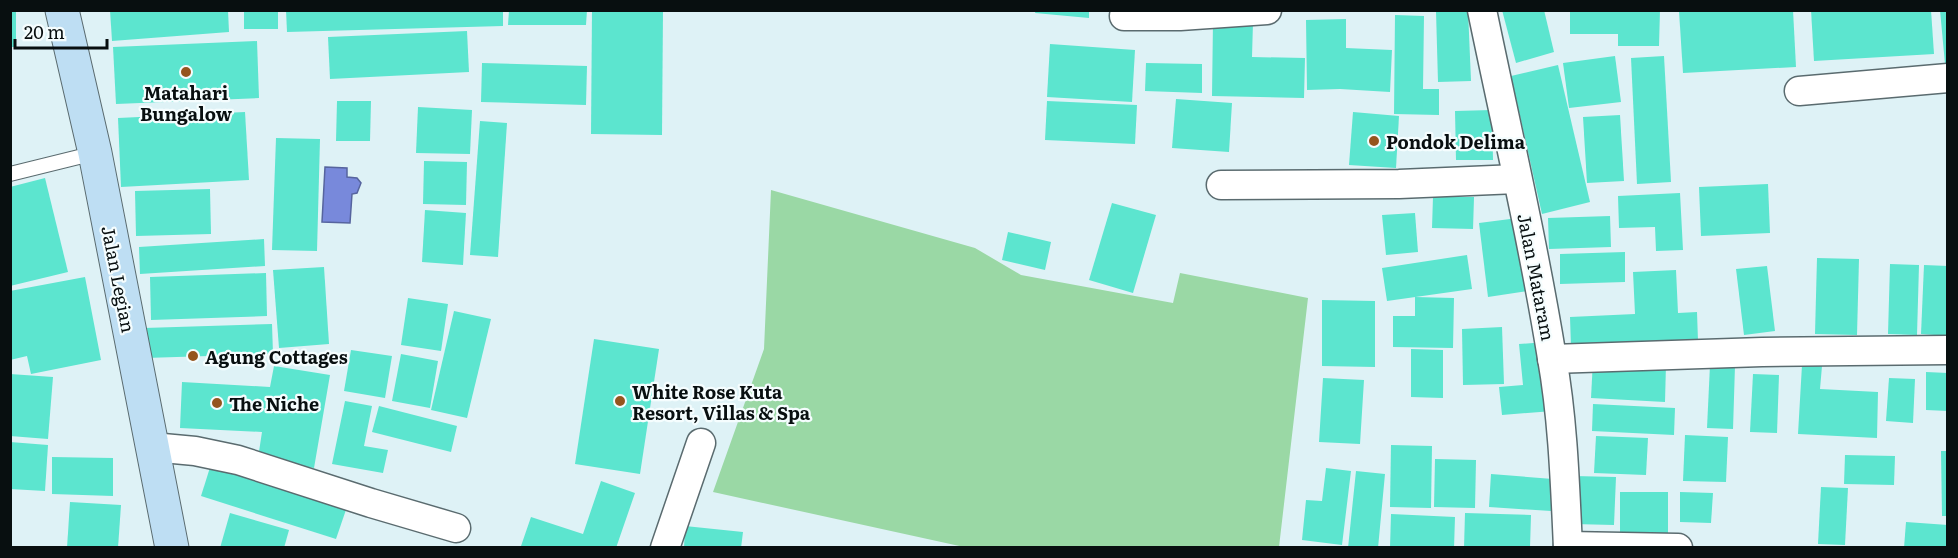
<svg xmlns="http://www.w3.org/2000/svg" width="1958" height="558" viewBox="0 0 1958 558" font-family="Literata,serif">
	<rect width="100%" height="100%" fill="#def2f6"/>
	<path fill="#9ad8a5" d="M771,190L975,248L1021,275L1173,303L1180,273L1308,298L1279,547H964L713,492L764,349Z"/>
	<path fill="#7889db" stroke="#56649e" stroke-width="1.5" d="M325,167L347,168V177L357,178L361,183L357,193L352,194L350,223L322,222Z"/>
	<g fill="#5ce5cf">
		<rect x="10" y="10" width="6" height="37"/>
		<path d="M110,10H228L229,32L112,41Z"/>
		<rect x="244" y="10" width="34" height="19"/>
		<path d="M286,10H503V26L287,32Z"/>
		<path d="M509,10H587L586,25H508Z"/>
		<path d="M592,10H663L662,135L591,134Z"/>
		<path d="M1036,10H1089V18L1035,13Z"/>
		<path d="M1468,10L1471,81L1438,82L1436,11Z"/>
		<path d="M1502,10H1544L1554,52L1516,63Z"/>
		<path d="M1570,10H1660L1659,46H1618V34H1570Z"/>
		<path d="M1682,10H1793L1796,67L1683,73L1679,11Z"/>
		<path d="M1811,10H1931L1934,54L1814,61Z"/>
		<path d="M1940,10H1948V64H1945Z"/>
		<path d="M1395,15L1424,16L1423,89H1439V115L1394,114Z"/>
		<path d="M1346,19V48L1392,50L1390,92L1340,89L1307,90L1306,20Z"/>
		<path d="M1213,21L1253,22L1252,57L1305,58L1304,98L1212,96Z"/>
		<path d="M467,31L469,72L330,79L328,37Z"/>
		<path d="M257,41L259,98L116,104L113,47Z"/>
		<path d="M1050,44L1135,50L1132,102L1047,97Z"/>
		<path d="M1615,56L1621,102L1569,108L1563,63Z"/>
		<path d="M1664,56L1671,182L1637,184L1631,58Z"/>
		<path d="M482,63L587,66L586,105L481,102Z"/>
		<path d="M1146,63L1202,64V93L1145,91Z"/>
		<path d="M1558,65L1590,202L1542,214L1511,76Z"/>
		<path d="M1176,99L1232,103L1229,152L1172,148Z"/>
		<path d="M337,101H371L370,141H336Z"/>
		<path d="M1047,101L1137,105L1135,144L1045,140Z"/>
		<path d="M418,107L472,110L470,154L416,153Z"/>
		<path d="M1492,110L1493,160H1456L1455,111Z"/>
		<path d="M245,112L249,180L121,187L118,118Z"/>
		<path d="M1353,112L1399,116L1396,168L1349,165Z"/>
		<path d="M1620,115L1624,181L1587,183L1583,117Z"/>
		<path d="M480,121L507,123L498,257L470,255Z"/>
		<path d="M276,138L320,139L317,251L272,250Z"/>
		<path d="M424,161L467,162L466,205L423,204Z"/>
		<path d="M45,178L68,272L10,286V187Z"/>
		<path d="M1768,184L1770,233L1701,236L1699,187Z"/>
		<path d="M210,189L211,234L136,236L135,191Z"/>
		<path d="M1680,193L1683,250L1656,251L1655,227L1619,228L1618,196Z"/>
		<path d="M1433,197H1474L1473,229L1432,228Z"/>
		<path d="M1112,203L1156,215L1133,293L1089,280Z"/>
		<path d="M425,210L466,213L463,265L422,262Z"/>
		<path d="M1415,213L1418,252L1386,255L1382,215Z"/>
		<path d="M1610,216L1611,247L1549,249L1548,218Z"/>
		<path d="M1518,218L1527,291L1488,297L1479,223Z"/>
		<path d="M1008,232L1051,242L1045,270L1002,260Z"/>
		<path d="M264,239L265,266L140,274L139,247Z"/>
		<path d="M1625,252V282L1560,284V254Z"/>
		<path d="M1467,255L1472,289L1387,301L1382,268Z"/>
		<path d="M1817,258L1859,259L1857,335L1815,334Z"/>
		<path d="M1890,264L1919,265L1917,335L1888,334Z"/>
		<path d="M1924,265L1948,266V336L1921,334Z"/>
		<path d="M1767,266L1775,331L1744,335L1736,269Z"/>
		<path d="M324,267L329,344L279,348L273,270Z"/>
		<path d="M1676,270L1678,313L1697,312L1698,341L1571,347L1570,317L1635,314L1633,272Z"/>
		<path d="M266,273L267,316L151,320L150,277Z"/>
		<path d="M85,277L101,360L31,374L27,356L10,360V291Z"/>
		<path d="M1415,297L1454,298L1453,348L1393,347V316H1415Z"/>
		<path d="M408,298L448,304L441,351L401,345Z"/>
		<path d="M1322,300L1375,301V367L1322,366Z"/>
		<path d="M454,311L491,319L467,418L431,410Z"/>
		<path d="M272,324L273,354L145,358L144,328Z"/>
		<path d="M1502,327L1504,384L1463,385L1462,329Z"/>
		<path d="M594,339L659,349L640,474L575,464Z"/>
		<path d="M1546,342L1553,411L1502,415L1499,387L1523,385L1519,344Z"/>
		<path d="M1411,349L1443,350V398L1411,397Z"/>
		<path d="M351,350L392,356L385,398L344,391Z"/>
		<path d="M401,354L438,361L430,408L392,401Z"/>
		<path d="M1593,360L1666,364L1665,402L1591,398Z"/>
		<path d="M1710,365L1735,366L1733,429L1707,428Z"/>
		<path d="M1802,365L1822,366L1820,389L1878,392L1877,438L1798,434Z"/>
		<path d="M274,366L330,375L314,468L258,458L262,432L180,428L182,382L270,387Z"/>
		<path d="M1926,372L1948,373V411L1926,410Z"/>
		<path d="M10,374L53,377L48,439L10,436Z"/>
		<path d="M1753,374L1779,375L1777,433L1750,432Z"/>
		<path d="M1323,378L1364,380L1360,444L1319,442Z"/>
		<path d="M1889,378L1915,379L1913,423L1886,421Z"/>
		<path d="M345,401L372,406L364,446L388,450L383,473L332,464Z"/>
		<path d="M1593,404L1675,408L1674,435L1592,431Z"/>
		<path d="M379,406L457,426L451,452L372,432Z"/>
		<path d="M1685,435L1728,437L1726,482L1683,481Z"/>
		<path d="M1596,436L1648,438L1646,475L1594,473Z"/>
		<path d="M10,442L48,445L45,491L10,489Z"/>
		<path d="M1391,445L1432,446L1431,508L1390,507Z"/>
		<path d="M1941,451H1948V516H1942Z"/>
		<path d="M1845,455L1895,456L1894,485L1844,484Z"/>
		<path d="M52,457L113,458V496L52,494Z"/>
		<path d="M213,458L349,501L336,539L201,496Z"/>
		<path d="M1435,459L1476,460L1475,508L1434,507Z"/>
		<path d="M1326,468L1351,471L1342,545L1302,540L1306,500L1322,501Z"/>
		<path d="M1356,471L1385,474L1378,548H1348Z"/>
		<path d="M1491,474L1553,479L1551,511L1489,507Z"/>
		<path d="M1574,476L1616,477L1614,525L1573,524Z"/>
		<path d="M601,481L635,493L616,548L521,546L531,517L583,534Z"/>
		<path d="M1821,487L1848,488L1845,545L1818,544Z"/>
		<rect x="1620" y="492" width="48" height="44"/>
		<path d="M1680,492L1713,493L1711,523L1680,522Z"/>
		<path d="M70,502L121,505L118,548H67Z"/>
		<path d="M230,513L289,530L284,548H220Z"/>
		<path d="M1465,513L1531,515L1530,548H1464Z"/>
		<path d="M1391,514L1455,517L1454,548H1390Z"/>
		<path d="M1906,522L1948,525V548H1904Z"/>
		<path d="M685,526L743,532L741,548H684Z"/>
	</g>
	<g fill="none" stroke-linecap="round" stroke-linejoin="round">
		<g stroke="#5a6b6f" stroke-width="16">
			<path id="lane" d="M10,174L95,153"/>
		</g>
		<g stroke="#5a6b6f" stroke-width="31">
			<g id="street">
				<path d="M1482,10C1506,126 1533,241 1552,358C1563,420 1565,484 1568,548"/>
				<path d="M1124,16H1180L1267,10"/>
				<path d="M1799,91L1948,78"/>
				<path d="M1221,185L1399,184L1517,179"/>
				<path d="M1552,359L1762,352L1948,350"/>
				<path d="M152,447L195,451L238,460L371,503L456,528"/>
				<path d="M1568,546L1678,548"/>
				<path d="M665,548L701,443"/>
			</g>
		</g>
		<g stroke="#5a6b6f" stroke-width="35">
			<path id="secondary" d="M62,10L95,153L172,548"/>
		</g>
		<use href="#lane" stroke="#fff" stroke-width="14"/>
		<use href="#street" stroke="#fff" stroke-width="28"/>
		<use href="#secondary" stroke="#bedef3" stroke-width="33"/>
	</g>
	<g fill="#95551e" stroke="#f5fdfe" stroke-width="2">
		<circle cx="186" cy="72" r="6"/>
		<circle cx="1374" cy="141" r="6"/>
		<circle cx="193" cy="356" r="6"/>
		<circle cx="620" cy="401" r="6"/>
		<circle cx="217" cy="403" r="6"/>
	</g>
	<g text-anchor="middle" dominant-baseline="central" stroke-width="4.5" stroke-linejoin="round" paint-order="stroke">
		<g font-size="18" font-weight="bold" fill="#080f10" stroke="#f5fdfe" text-anchor="start">
			<text x="186" y="92" text-anchor="middle">Matahari<tspan x="186" dy="21">Bungalow</tspan></text>
			<text x="1386" y="141">Pondok Delima</text>
			<text x="205" y="356">Agung Cottages</text>
			<text x="632" y="391">White Rose Kuta<tspan x="632" dy="21">Resort, Villas &amp; Spa</tspan></text>
			<text x="229" y="403">The Niche</text>
		</g>
		<g font-size="18" fill="#080f10" stroke="#f5fdfe">
			<text transform="translate(1537 277) rotate(79)">Jalan Mataram</text>
			<text transform="translate(119 279) rotate(79)">Jalan Legian</text>
		</g>
	</g>
	<rect width="1958" height="558" fill="none" stroke="#080f10" stroke-width="24"/>
	<path d="M15 39v9h92v-9" fill="none" stroke="#080f10" stroke-width="3"/>
	<text x="24" y="39" font-size="18" fill="#080f10" stroke="#f5fdfe" stroke-width="4.5" paint-order="stroke">20 m</text>
</svg>
